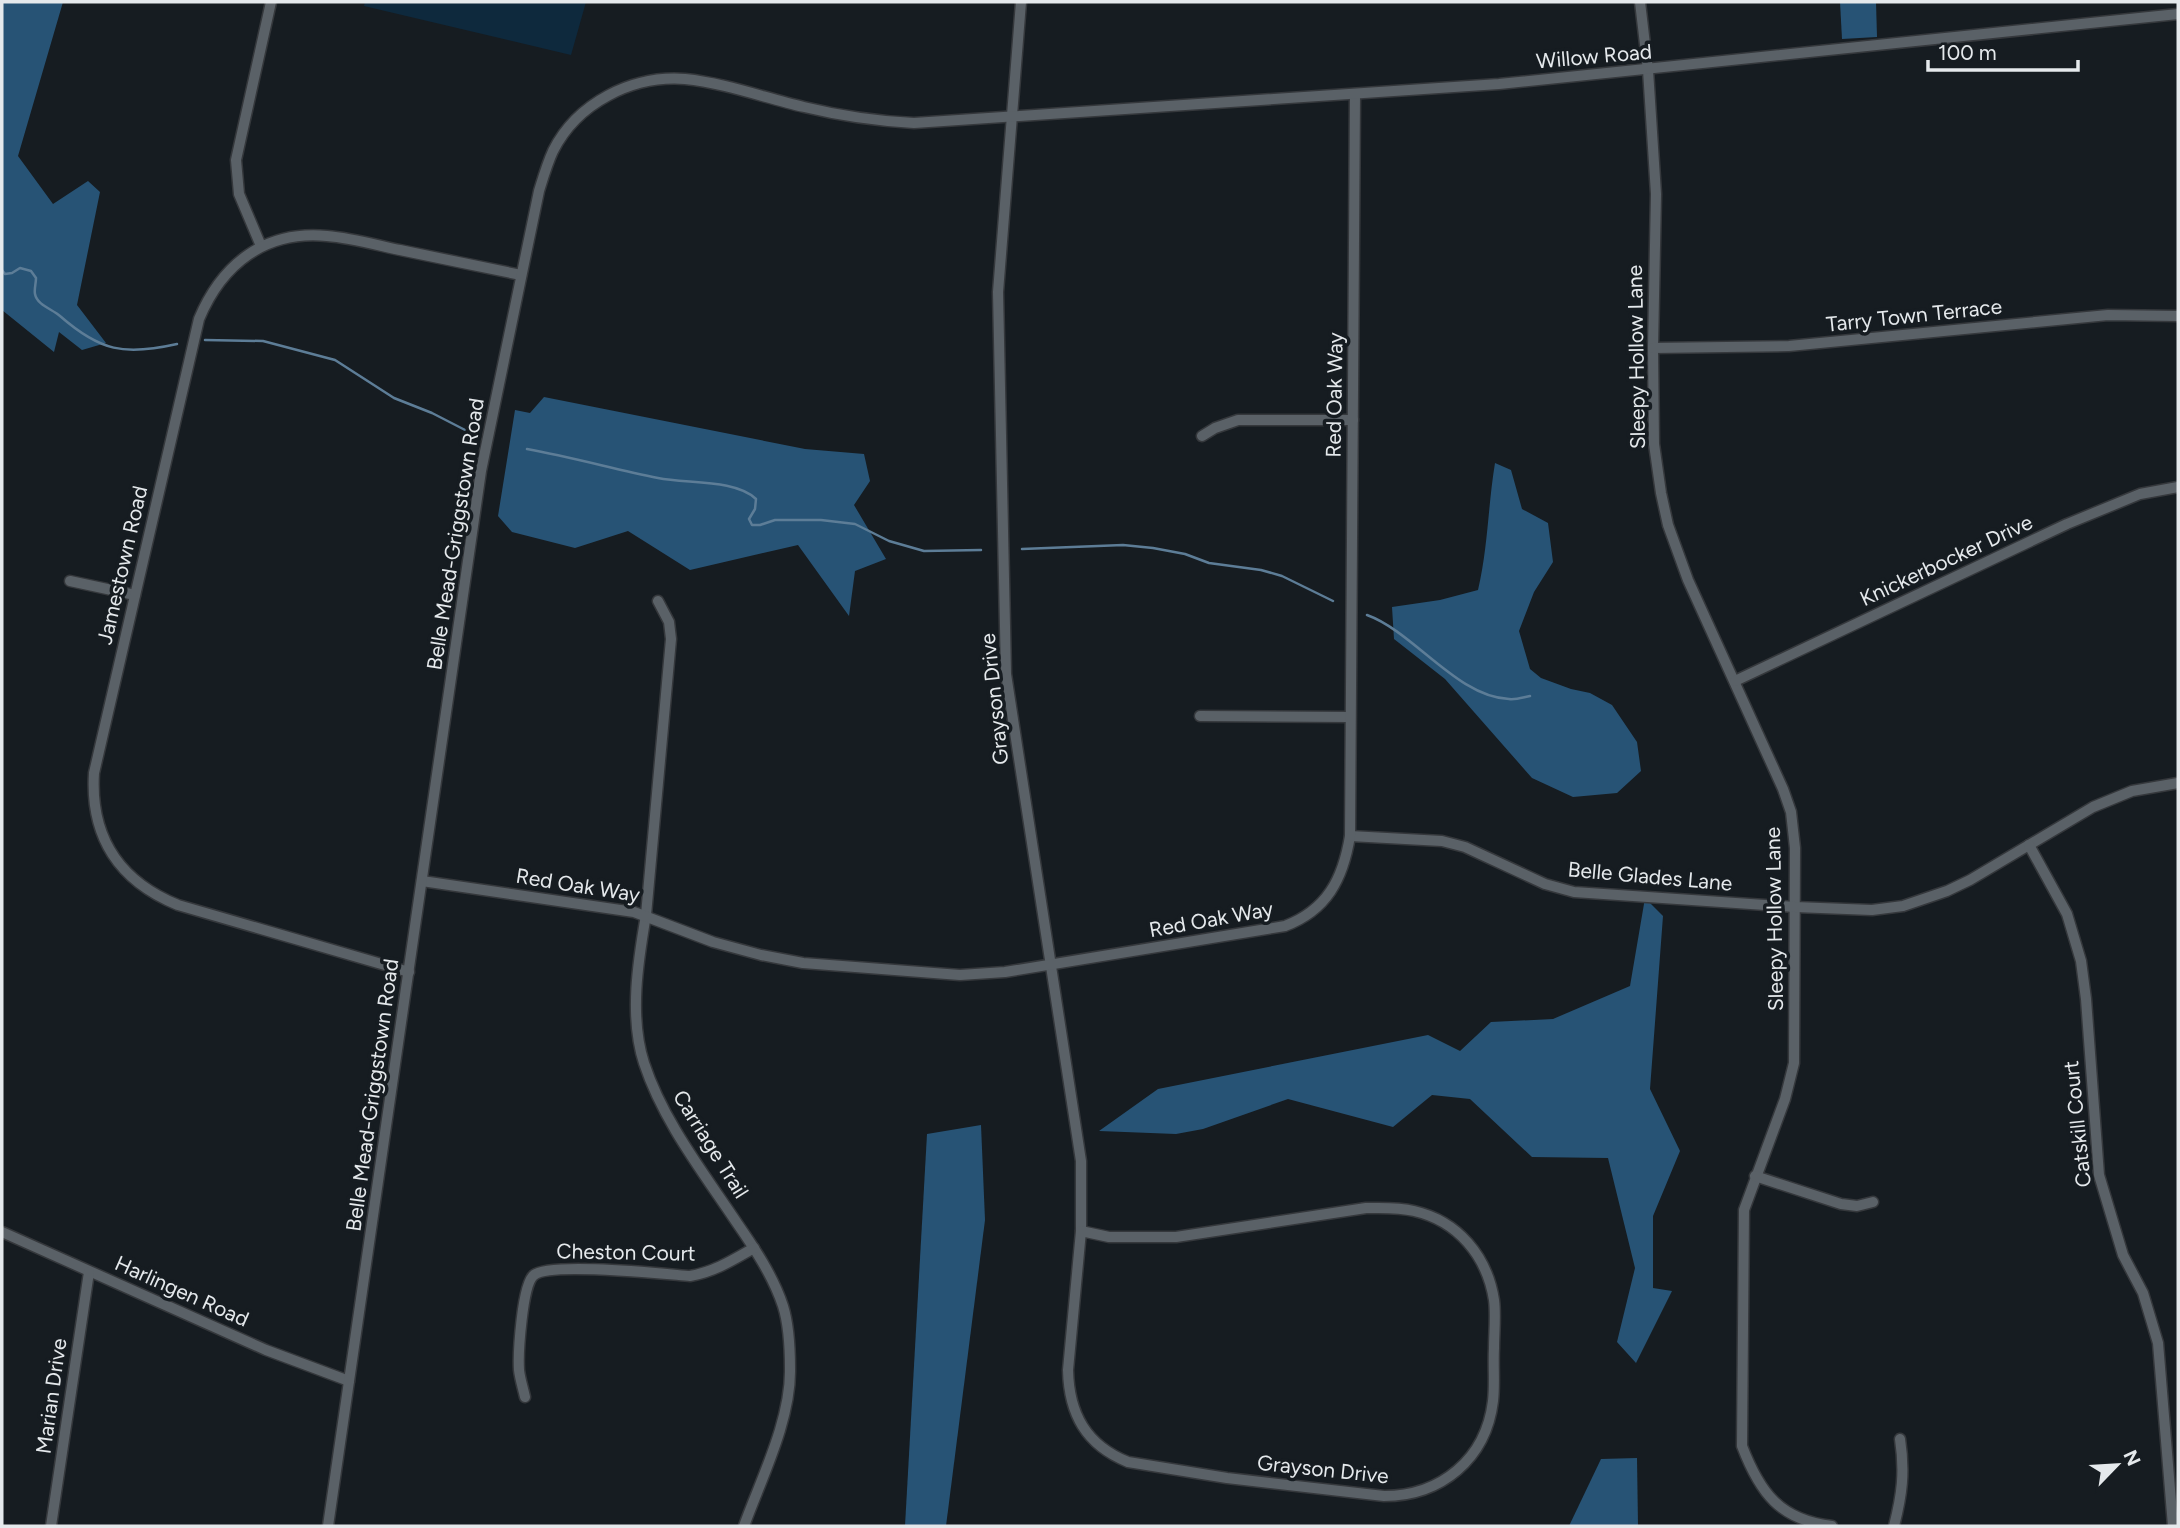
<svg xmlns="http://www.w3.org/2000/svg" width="2180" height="1528" viewBox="0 0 2180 1528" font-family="Figtree,sans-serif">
	<rect width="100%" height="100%" fill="#161c21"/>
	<path fill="#0e293d" d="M365,2H586L571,55L364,6Z"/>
	<g fill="#275375">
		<path d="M2,2H63L18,156L53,204L88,181L100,192L77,305L106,343L82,350L59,332L54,352L2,310Z"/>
		<path d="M1840,2H1876L1877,37L1842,39Z"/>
		<path d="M544,397L805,449L864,454L870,481L854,505L886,559L855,571L849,616L798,545L690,570L628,531L575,548L512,532L498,516L515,410L530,413Z"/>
		<path d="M1495,463L1511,470L1522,509L1548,523L1553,562L1534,592L1519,631L1530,669L1541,678L1571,689L1590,693L1612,705L1637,742L1641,771L1617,793L1573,797L1532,778L1445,679L1394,639L1392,607L1440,600L1478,590C1488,548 1488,505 1495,463Z"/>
		<path d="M1645,898L1663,916L1650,1089L1680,1151L1653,1216V1288L1672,1291L1636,1363L1617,1342L1635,1268L1608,1158L1532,1157L1470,1099L1432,1095L1393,1127L1288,1099L1203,1129L1176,1134L1099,1131L1158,1089L1428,1035L1460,1051L1491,1022L1553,1019L1630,986Z"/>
		<path d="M981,1125L985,1220L946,1526H905L927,1134Z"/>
		<path d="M1637,1458L1638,1526H1569L1601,1459Z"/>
	</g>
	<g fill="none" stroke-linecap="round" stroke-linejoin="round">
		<g stroke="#5d7d97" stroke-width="2.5">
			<path d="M2,270L5,274L12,273L20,268L31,271L36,278C36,283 34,290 35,294C37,305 52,309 60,316C100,351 124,356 177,344"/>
			<path d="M205,340L263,341L335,360L394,398L432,413L469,432"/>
			<path d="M527,449C571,457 614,469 658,478C687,484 735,479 756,499L755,509L749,519L752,525H760L775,520H821L855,524L889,541L924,551L981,550"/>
			<path d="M1022,549L1123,545L1153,548L1185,554L1209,563L1261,570L1282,576L1333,601"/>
			<path d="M1367,615C1414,632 1457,697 1509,699C1516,700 1524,697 1530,696"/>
		</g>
		<g stroke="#35383c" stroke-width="13">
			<g id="minor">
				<path d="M1021,2L998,292L1006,674L1081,1161V1231"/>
				<path d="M1640,2L1648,70L1656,194L1653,348L1654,444L1661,493L1668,525L1688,580L1783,789L1791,812L1795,848L1794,1063L1785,1099L1744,1210L1742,1446C1760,1493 1780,1520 1832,1526"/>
				<path d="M261,246L239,194L236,160L271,2"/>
				<path d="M1653,348L1789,346L2108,315L2178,316"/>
				<path d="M1202,436L1215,428L1238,420H1353"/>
				<path d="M70,581L135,595"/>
				<path d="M658,601L669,622L671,639L646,915C638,961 629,1017 644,1063C663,1121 703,1172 737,1223C755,1249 773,1276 783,1306C789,1325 790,1349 790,1369C791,1420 761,1479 744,1526"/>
				<path d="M1735,681L2067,524L2140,494L2178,487"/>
				<path d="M1200,716L1350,717"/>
				<path d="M1350,836L1442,841L1465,847L1545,884L1574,892L1795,907L1872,910L1903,906L1947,891L1970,880L2093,807L2132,791L2178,783"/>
				<path d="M2029,845L2067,914L2081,961L2086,999L2099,1175L2123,1255L2143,1293L2158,1343L2173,1526"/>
				<path d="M422,881L634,912L713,942L761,955L803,963L960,975L1005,972L1285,926C1327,910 1343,879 1350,836L1355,94"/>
				<path d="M409,972L178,905C119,881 90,837 94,773L199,319C222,264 265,230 327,236C352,238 376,245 400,250C440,258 481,267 521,275"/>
				<path d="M1755,1176L1841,1204L1857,1206L1873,1202"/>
				<path d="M1366,1208C1382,1208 1398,1207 1414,1211C1458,1221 1487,1256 1494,1300C1496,1315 1494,1333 1494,1348C1493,1366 1495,1384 1493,1401C1486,1459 1441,1496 1384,1496L1227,1478L1128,1462C1086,1445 1069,1414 1068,1370L1081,1231L1109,1237H1176Z"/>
				<path d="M2,1232L266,1350L349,1381"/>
				<path d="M525,1397C523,1388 520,1379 519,1370C518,1354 522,1284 534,1275C550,1262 664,1274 690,1276C714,1272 733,1260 754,1248"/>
				<path d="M51,1526L89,1272"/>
				<path d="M328,1526L481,471L539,191C543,178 547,164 553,151C577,103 632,75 685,79C725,83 765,98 804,107C841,116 876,121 914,123L1499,84L2178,14"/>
				<path d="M1894,1526C1902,1495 1905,1472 1900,1439"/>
			</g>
		</g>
		<use href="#minor" stroke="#5a6167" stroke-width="10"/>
	</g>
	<g text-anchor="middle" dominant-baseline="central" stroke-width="7" stroke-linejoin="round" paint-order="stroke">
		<g font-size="21" fill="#e5e9ec" stroke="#161c21">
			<text transform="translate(1594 56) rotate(-5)">Willow Road</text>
			<text transform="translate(1914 315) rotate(-6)">Tarry Town Terrace</text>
			<text transform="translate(1636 357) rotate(-91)">Sleepy Hollow Lane</text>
			<text transform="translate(1334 395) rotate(-89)">Red Oak Way</text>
			<text transform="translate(455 534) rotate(-81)">Belle Mead-Griggstown Road</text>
			<text transform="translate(1946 560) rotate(-25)">Knickerbocker Drive</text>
			<text transform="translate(122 565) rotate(-77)">Jamestown Road</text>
			<text transform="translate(994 699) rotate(-96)">Grayson Drive</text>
			<text transform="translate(1650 876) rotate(5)">Belle Glades Lane</text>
			<text transform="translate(578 885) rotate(9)">Red Oak Way</text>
			<text transform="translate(1211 919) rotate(-10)">Red Oak Way</text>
			<text transform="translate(1774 919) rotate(-91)">Sleepy Hollow Lane</text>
			<text transform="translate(372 1095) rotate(-82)">Belle Mead-Griggstown Road</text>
			<text transform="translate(2077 1124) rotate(-96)">Catskill Court</text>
			<text transform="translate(711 1144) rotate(58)">Carriage Trail</text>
			<text transform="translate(626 1252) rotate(1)">Cheston Court</text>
			<text transform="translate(182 1291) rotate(24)">Harlingen Road</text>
			<text transform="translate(51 1396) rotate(-82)">Marian Drive</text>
			<text transform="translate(1323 1469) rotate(6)">Grayson Drive</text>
		</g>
	</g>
	<rect width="2180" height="1528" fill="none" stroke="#e5e9ec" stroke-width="7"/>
	<g transform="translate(2117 1465) rotate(65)" stroke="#161c21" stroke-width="5" paint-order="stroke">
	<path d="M0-5L12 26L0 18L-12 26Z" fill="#e5e9ec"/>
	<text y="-10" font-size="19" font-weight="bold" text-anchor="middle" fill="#e5e9ec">N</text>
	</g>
	<path d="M1928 60v10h150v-10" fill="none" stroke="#e5e9ec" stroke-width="3.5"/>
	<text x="1938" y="60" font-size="21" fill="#e5e9ec" stroke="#161c21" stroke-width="5" paint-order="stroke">100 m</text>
</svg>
